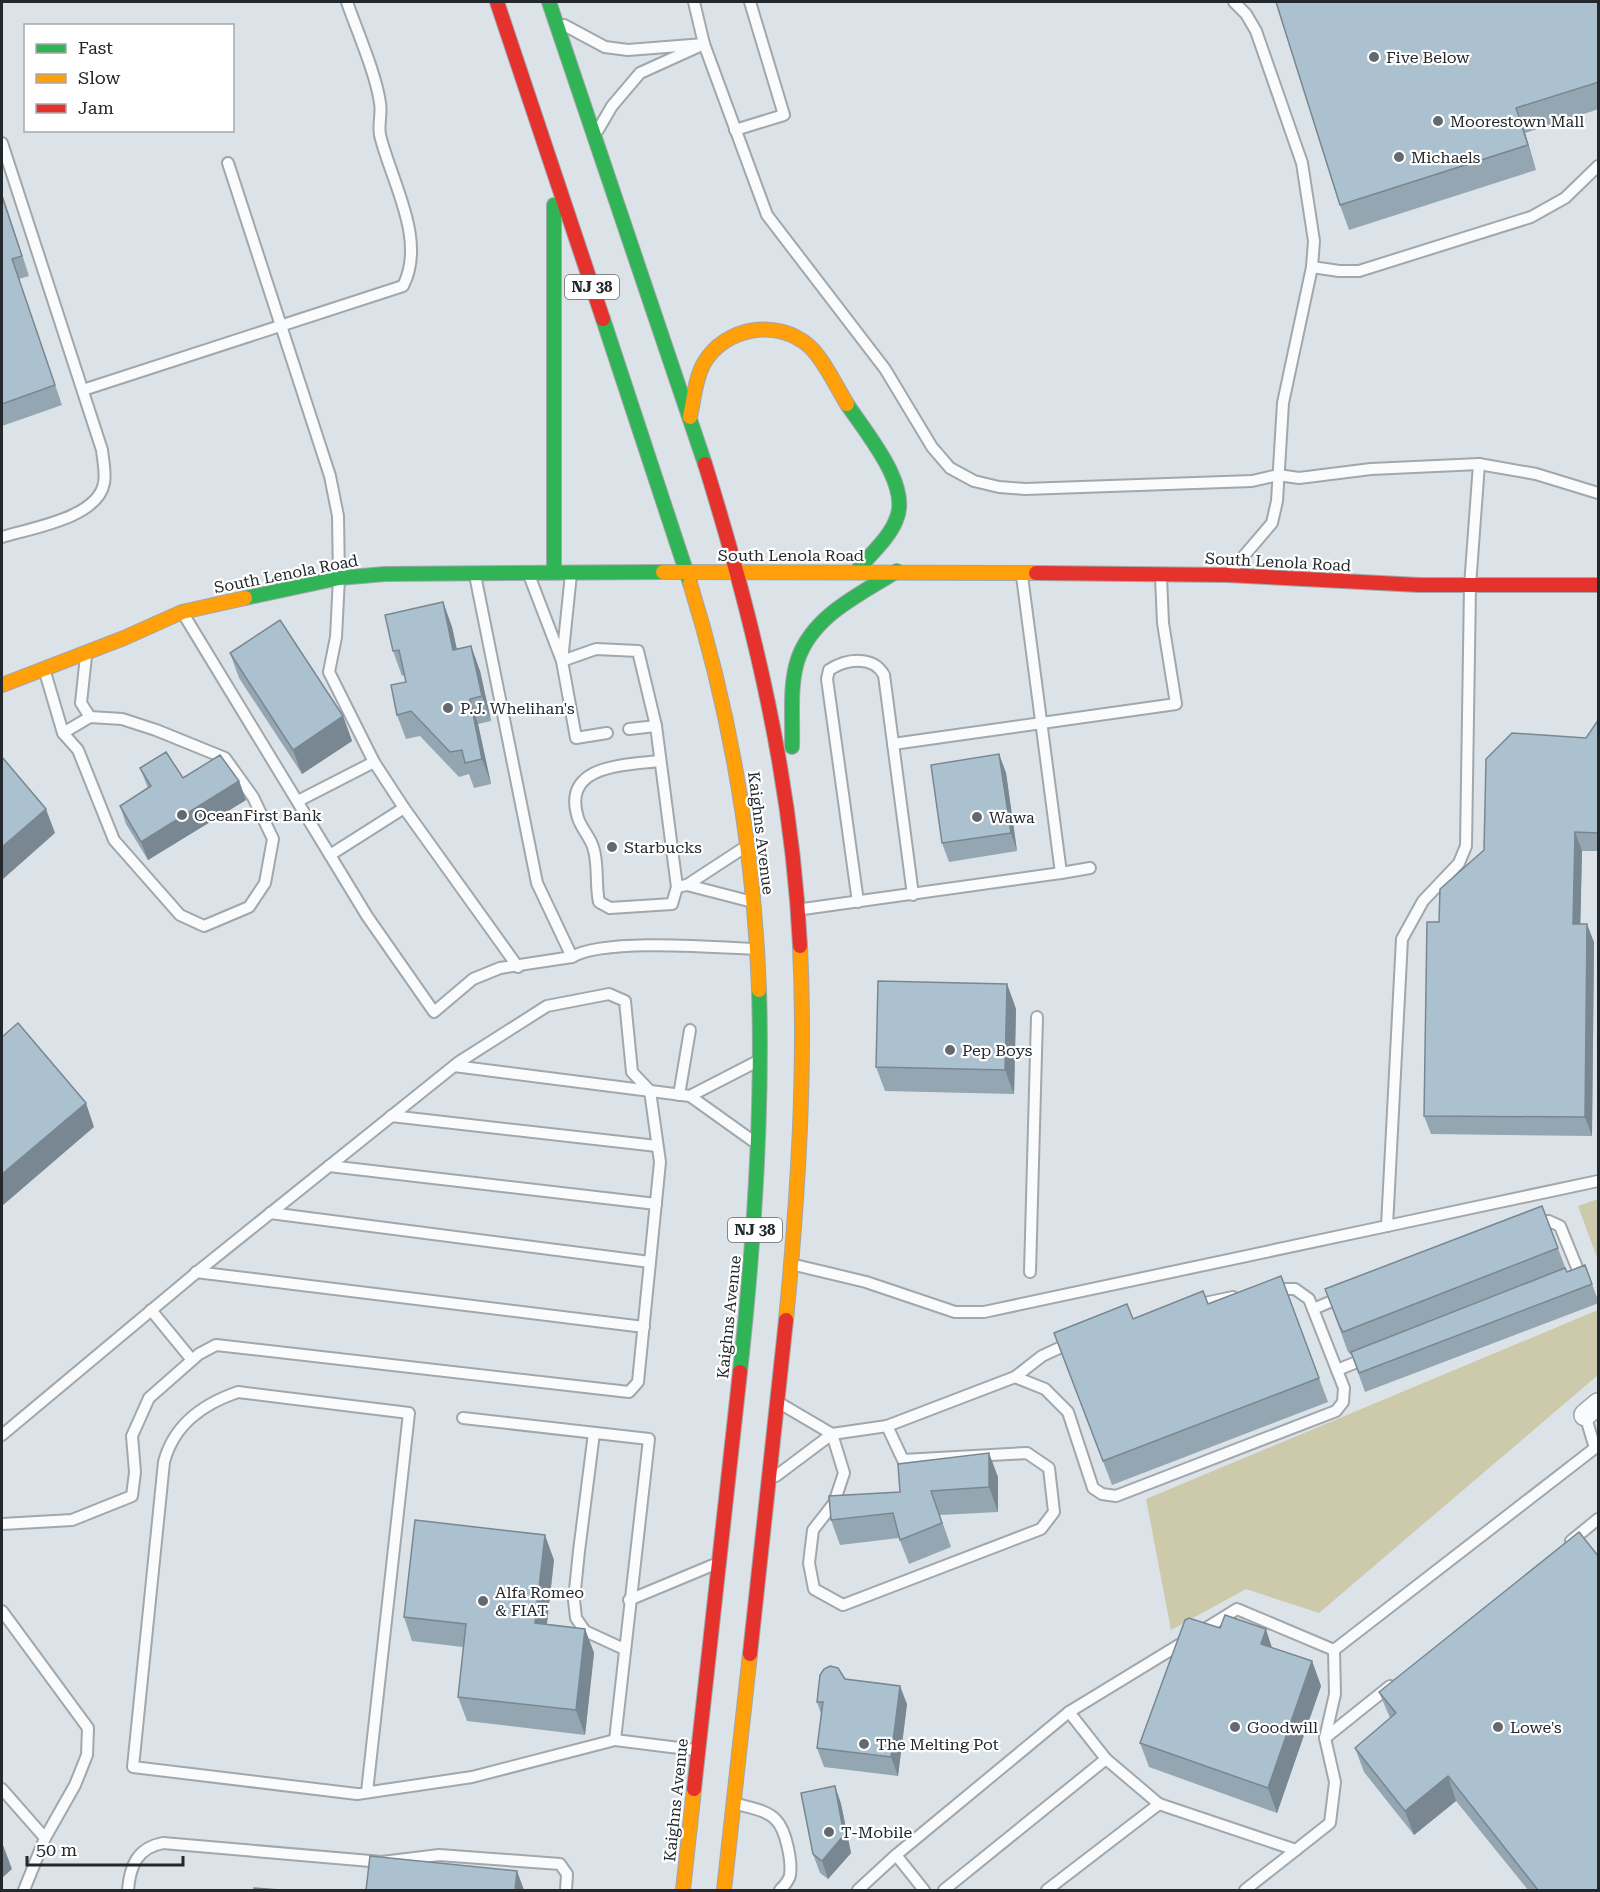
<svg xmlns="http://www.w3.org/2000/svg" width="1600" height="1892" viewBox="0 0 1600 1892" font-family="'Roboto Serif',serif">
	<rect width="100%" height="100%" fill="#dbe3e8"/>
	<g fill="#cdc9ab">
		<path d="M1598,1199V1260L1578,1206Z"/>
		<path d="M1598,1310V1375L1319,1613L1246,1589L1171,1630L1146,1499Z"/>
	</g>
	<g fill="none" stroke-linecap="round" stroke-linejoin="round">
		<g stroke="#a1a7ab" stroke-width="14">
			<g id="lane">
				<path d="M694,2L704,44L767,215L885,369L932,447L950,468L974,481L999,487L1025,489L1252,481L1278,475L1299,478L1371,469L1479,464L1536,474L1598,493"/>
				<path d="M564,25L605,47L628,50L704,44L640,73L612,106L598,130"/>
				<path d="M735,130L784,115L750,2"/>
				<path d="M2,143L102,450C103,460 106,473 104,483C98,518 31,528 2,537"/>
				<path d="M228,163L330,476L338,516L339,578L336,637L329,672L374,762L404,808L518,967"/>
				<path d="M1312,267L1339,271H1359L1531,217L1565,198L1598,166"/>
				<path d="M83,390L403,286C427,240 391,181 380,135C378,124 382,113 380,103C376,74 357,31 347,2"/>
				<path d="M1231,571L1272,523L1277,501L1283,403L1312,267L1314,241L1302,163L1256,31L1246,14L1234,2"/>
				<path d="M475,575L537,883L572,957"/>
				<path d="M529,575L562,661L571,574"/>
				<path d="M184,615L367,916L434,1012L473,979L500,968L572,957C603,938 714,947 754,949"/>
				<path d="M86,656L81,703L90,717L122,719L156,730L225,758L253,797L273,839L265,883L249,907L204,926L180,915L114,840L78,750L63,733L90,717"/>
				<path d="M45,672L63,733"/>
				<path d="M629,729L656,726"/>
				<path d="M607,733L576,738L562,661L596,649L638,651L656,726L677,887L687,885"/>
				<path d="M893,744L1176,704L1163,623L1161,577"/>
				<path d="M660,761C626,765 561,764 578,818C581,828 590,837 593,847C599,864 595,884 599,902L610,908L672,904L677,887"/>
				<path d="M298,801L374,762"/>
				<path d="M742,849L687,885L749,901"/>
				<path d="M330,855L404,808"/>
				<path d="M1061,873L1090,868"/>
				<path d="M858,902L827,679L829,670C846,659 873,655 884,675L913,895"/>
				<path d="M803,909L1061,873L1022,576"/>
				<path d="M454,1066L690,1096L753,1141"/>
				<path d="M679,1095L690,1030"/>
				<path d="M690,1096L756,1062"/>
				<path d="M391,1116L657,1146"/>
				<path d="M329,1166L656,1204"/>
				<path d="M270,1213L650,1262"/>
				<path d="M1536,1223L1549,1221L1560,1226L1580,1275L1574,1277"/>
				<path d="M1387,1226L1598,1181"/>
				<path d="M795,1265L866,1282L955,1312H984L1387,1226L1402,939L1423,901L1459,863L1466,846L1470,586L1479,464"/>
				<path d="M196,1272L644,1327"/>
				<path d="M1030,1272L1037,1017"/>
				<path d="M1195,1305L1233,1297"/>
				<path d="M1313,1309L1342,1297"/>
				<path d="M151,1310L192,1360"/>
				<path d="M1337,1370L1367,1358"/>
				<path d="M1015,1377L1045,1389L1068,1412L1093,1488L1102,1494L1116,1496L1336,1411L1343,1402L1344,1388L1309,1299L1295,1289H1272"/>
				<path d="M463,1418L649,1439L615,1740L695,1750"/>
				<path d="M887,1426L1015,1377L1042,1356L1072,1342"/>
				<path d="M887,1426L903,1460L1027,1453L1049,1468L1054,1512L1041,1529L843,1605L814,1589L809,1563L813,1530L834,1503L844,1473L832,1434Z"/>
				<path d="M594,1433L579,1551L574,1600L576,1618L585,1631L624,1649"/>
				<path d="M2,1435L202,1268L459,1062L547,1006L609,994L625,1001L632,1072L650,1091L660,1162L638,1382L629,1392L216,1345L199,1354L149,1398L132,1436L135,1472L132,1496L72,1520L2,1524"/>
				<path d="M776,1476L832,1434L781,1404"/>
				<path d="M1571,1541L1598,1519"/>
				<path d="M629,1600L713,1565"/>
				<path d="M2,1611L88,1728L87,1755L75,1785L45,1838L24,1890"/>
				<path d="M1200,1632L1237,1609L1334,1650"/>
				<path d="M1069,1712L1106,1759"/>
				<path d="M1325,1738L1390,1686"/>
				<path d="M2,1789L45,1838"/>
				<path d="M367,1792L409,1413L238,1392C203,1404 174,1424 164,1462L133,1767L357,1794L472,1777L615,1740"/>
				<path d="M737,1804C750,1808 767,1810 776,1820C786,1830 792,1861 790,1875C789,1881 784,1886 780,1890"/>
				<path d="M128,1890C130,1866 137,1848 163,1843L382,1862L439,1855L560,1864L567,1874L566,1890"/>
				<path d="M858,1890L896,1855"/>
				<path d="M924,1890L896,1855L1069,1712L1187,1640"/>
				<path d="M944,1890L1106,1759L1159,1804"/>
				<path d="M1047,1890L1159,1804L1296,1850"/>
				<path d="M1245,1890L1330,1823L1335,1782L1325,1738L1335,1694L1334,1650L1595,1448L1585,1415"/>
			</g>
		</g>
		<g stroke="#a1a7ab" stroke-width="24">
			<path id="street" d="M1585,1415L1598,1404"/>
		</g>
		<g stroke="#a1a7ab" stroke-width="16">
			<g id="fast">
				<path d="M549,2L705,464"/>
				<path d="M554,205V572"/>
				<path d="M603,319L690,583"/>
				<path d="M847,404C866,433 912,486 896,520C889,539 868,556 856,572"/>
				<path d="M245,598L339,578L385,574L663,572"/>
				<path d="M792,747C793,718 789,686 798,659C813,615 861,594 897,571"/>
				<path d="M740,1372C754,1244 763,1118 759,990"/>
			</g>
		</g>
		<g stroke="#a1a7ab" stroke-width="16">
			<g id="slow">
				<path d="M690,417C694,399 695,379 704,363C725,327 777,318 809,346C823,358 837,388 847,404"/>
				<path d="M663,572L1036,573"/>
				<path d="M690,583C731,715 754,851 759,990"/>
				<path d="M2,685L124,638L182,612L245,598"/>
				<path d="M786,1320C798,1196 806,1070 800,946"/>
				<path d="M683,1890L694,1789"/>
				<path d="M724,1890L750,1654"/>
			</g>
		</g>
		<g stroke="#a1a7ab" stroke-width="16">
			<g id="jam">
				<path d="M497,2L603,319"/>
				<path d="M705,464C754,622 792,780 800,946"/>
				<path d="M1036,573L1227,575L1419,585H1598"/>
				<path d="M750,1654L786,1320"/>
				<path d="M694,1789L740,1372"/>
			</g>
		</g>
		<use href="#lane" stroke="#fafbfc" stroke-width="10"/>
		<use href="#street" stroke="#fafbfc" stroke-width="21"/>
		<use href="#fast" stroke="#30b455" stroke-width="14"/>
		<use href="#slow" stroke="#ff9f0a" stroke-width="14"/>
		<use href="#jam" stroke="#e5322d" stroke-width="14"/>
	</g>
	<g fill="#94a6b2">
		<path d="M1599,2V109L1525,133L1536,170L1349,230L1340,205Z"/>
		<path d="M2,194L29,276L19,279L62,405L2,426Z"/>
		<path d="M443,602L452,627L457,649L471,646L480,671L491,721L478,724L491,784L474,788L469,774L459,777L420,736L406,739L397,715L406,682L404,675L402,676L393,651Z"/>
		<path d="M230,653L343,716L352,741L302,774L239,678Z"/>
		<path d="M1599,719V851H1582L1580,924L1594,942L1592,1136L1431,1134L1424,1116L1439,922L1484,850L1586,738Z"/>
		<path d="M999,754L1006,773L1017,851L949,862L942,843Z"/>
		<path d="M140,768L183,778L239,781L246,800L148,860L126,824L120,806L148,788Z"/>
		<path d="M1007,984L1016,1009L1014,1094L885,1091L876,1067Z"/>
		<path d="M1542,1206L1567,1272L1585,1265L1599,1303L1365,1392L1352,1356L1348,1352L1325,1289Z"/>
		<path d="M1281,1276L1328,1402L1112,1485L1063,1357L1133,1319L1208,1304Z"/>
		<path d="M998,1477V1512L940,1515L951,1547L909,1564L899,1538L840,1545L831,1520L900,1492Z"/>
		<path d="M554,1560L547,1624L585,1629L594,1653L585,1735L467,1721L458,1697L463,1647L412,1641L404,1617Z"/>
		<path d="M1272,1648L1312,1661L1321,1686L1277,1813L1149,1767L1140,1743Z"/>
		<path d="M845,1679L907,1704L898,1776L824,1767L817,1748L821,1714L817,1702Z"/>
		<path d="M1379,1692L1599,1890H1528L1456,1801L1414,1835L1364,1772L1355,1748L1390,1718Z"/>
		<path d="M835,1786L841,1804L851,1853L828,1879L820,1873L813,1854Z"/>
	</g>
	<g fill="#788791">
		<path d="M1516,108L1525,133L1536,170L1528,145Z"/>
		<path d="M2,194L29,276L2,196Z"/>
		<path d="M443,602L452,627L462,675L453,650Z"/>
		<path d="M471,646L480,671L491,721L482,696Z"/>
		<path d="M470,699L478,724L491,784L482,759Z"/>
		<path d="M343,716L352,741L302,774L293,750Z"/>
		<path d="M999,754L1006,773L1017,851L1011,833Z"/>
		<path d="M239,781L246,800L148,860L141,842Z"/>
		<path d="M46,809L55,833L2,880V847Z"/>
		<path d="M1575,832L1582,851L1580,942L1573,924Z"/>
		<path d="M1587,924L1594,942L1592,1136L1585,1117Z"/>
		<path d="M1007,984L1016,1009L1014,1094L1005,1070Z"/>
		<path d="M86,1103L94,1127L2,1206V1174Z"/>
		<path d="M989,1453L998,1477V1512L989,1487Z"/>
		<path d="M545,1535L554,1560L544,1647L535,1623Z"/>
		<path d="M585,1629L594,1653L585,1735L576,1710Z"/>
		<path d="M1266,1629L1274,1654L1261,1644Z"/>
		<path d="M1312,1661L1321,1686L1277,1813L1268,1788Z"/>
		<path d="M900,1686L907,1704L898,1776L891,1757Z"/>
		<path d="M1448,1776L1456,1801L1414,1835L1405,1811Z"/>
		<path d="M835,1786L841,1804L851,1853L828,1879L822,1861Z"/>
		<path d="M3,1845L12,1869L2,1878V1846Z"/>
		<path d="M517,1871L524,1890H515Z"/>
	</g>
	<g fill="#acc1cf" stroke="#788791" stroke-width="1.5">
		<path d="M1276,2H1599V82L1516,108L1528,145L1340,205Z"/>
		<path d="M2,196L22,256L12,259L55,385L2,404Z"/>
		<path d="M443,602L453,650L471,646L482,696L470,699L482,759L465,763L462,750L450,752L411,711L397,715L391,685L406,682L399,650L393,651L385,615Z"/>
		<path d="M280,620L343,716L293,750L230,653Z"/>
		<path d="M1599,719V833L1575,832L1573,924H1587L1585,1117L1424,1116L1427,922H1439L1440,889L1484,850L1486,759L1512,733L1586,738Z"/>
		<path d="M166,752L183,778L220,755L239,781L141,842L120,806L151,786L140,768Z"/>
		<path d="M999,754L1011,833L942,843L931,765Z"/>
		<path d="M2,757L46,809L2,847Z"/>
		<path d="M878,981L1007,984L1005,1070L876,1067Z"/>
		<path d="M18,1023L86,1103L2,1174V1037Z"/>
		<path d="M1542,1206L1558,1248L1343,1332L1340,1327L1325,1289Z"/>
		<path d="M1585,1265L1592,1284L1359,1373L1351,1352L1565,1268L1567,1272Z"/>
		<path d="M1281,1276L1319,1378L1103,1461L1054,1333L1127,1304L1133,1319L1203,1291L1208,1304Z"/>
		<path d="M989,1453V1487L931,1491L942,1523L900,1540L893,1513L831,1520L829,1496L900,1492L898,1464Z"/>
		<path d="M415,1520L545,1535L535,1623L585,1629L576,1710L458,1697L466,1624L404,1617Z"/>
		<path d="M1579,1532L1599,1557V1890H1538L1448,1776L1405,1811L1355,1748L1396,1713L1379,1692Z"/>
		<path d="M1225,1615L1266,1629L1261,1644L1312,1661L1268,1788L1140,1743L1185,1620L1189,1618L1220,1628Z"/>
		<path d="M830,1666L838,1668L845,1679L900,1686L891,1757L817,1748L823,1702H817L820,1675L824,1669Z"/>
		<path d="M835,1786L844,1835L822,1861L813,1854L801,1793Z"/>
		<path d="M370,1856L517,1871L515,1890H366Z"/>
		<path d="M254,1888L280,1890H254Z"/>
	</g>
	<g fill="#63696e" stroke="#fff" stroke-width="2">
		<circle cx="1374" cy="57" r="6"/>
		<circle cx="1438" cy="121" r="6"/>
		<circle cx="1399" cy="157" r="6"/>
		<circle cx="448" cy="708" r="6"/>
		<circle cx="182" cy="815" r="6"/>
		<circle cx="977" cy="817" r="6"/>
		<circle cx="612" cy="847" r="6"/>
		<circle cx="950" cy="1050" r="6"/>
		<circle cx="483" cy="1601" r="6"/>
		<circle cx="1235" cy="1727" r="6"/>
		<circle cx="1498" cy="1727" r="6"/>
		<circle cx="864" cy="1744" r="6"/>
		<circle cx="829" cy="1832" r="6"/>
	</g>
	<g text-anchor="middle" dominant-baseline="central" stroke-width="4.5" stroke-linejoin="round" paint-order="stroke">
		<g fill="#fff" stroke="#65686b" stroke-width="1.5">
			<rect x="565" y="275" width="54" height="24" rx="4.5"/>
			<rect x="728" y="1218" width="54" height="24" rx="4.5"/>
		</g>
		<g font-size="15" font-weight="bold" fill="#23282c">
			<text x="592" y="287">NJ 38</text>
			<text x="755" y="1230">NJ 38</text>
		</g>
		<g font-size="16" fill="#23282c" stroke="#fff" text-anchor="start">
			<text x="1386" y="57">Five Below</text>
			<text x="1450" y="121">Moorestown Mall</text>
			<text x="1411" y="157">Michaels</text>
			<text x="460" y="708">P.J. Whelihan's</text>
			<text x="194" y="815">OceanFirst Bank</text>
			<text x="989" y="817">Wawa</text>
			<text x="624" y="847">Starbucks</text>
			<text x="962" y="1050">Pep Boys</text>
			<text x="495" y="1592">Alfa Romeo<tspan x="495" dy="18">&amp; FIAT</tspan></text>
			<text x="1247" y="1727">Goodwill</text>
			<text x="1510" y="1727">Lowe's</text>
			<text x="876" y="1744">The Melting Pot</text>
			<text x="841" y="1832">T-Mobile</text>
		</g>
		<g font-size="16" fill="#23282c" stroke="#fff">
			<text x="791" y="555">South Lenola Road</text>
			<text transform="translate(1278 562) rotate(3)">South Lenola Road</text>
			<text transform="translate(286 574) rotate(-11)">South Lenola Road</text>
			<text transform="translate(761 833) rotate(83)">Kaighns Avenue</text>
			<text transform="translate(729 1317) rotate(-84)">Kaighns Avenue</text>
			<text transform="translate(676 1800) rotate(-84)">Kaighns Avenue</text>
		</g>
	</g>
	<rect width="1600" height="1892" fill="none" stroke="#23282c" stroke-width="6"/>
	<rect x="24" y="24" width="210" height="108" fill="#ffffff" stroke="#a7a9ab" stroke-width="1.5"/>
	<rect x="36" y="44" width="30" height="9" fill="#30b455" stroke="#a7a9ab" stroke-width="1.5"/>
	<text x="78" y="54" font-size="18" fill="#23282c">Fast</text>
	<rect x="36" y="74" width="30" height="9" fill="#ff9f0a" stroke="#a7a9ab" stroke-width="1.5"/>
	<text x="78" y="84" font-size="18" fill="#23282c">Slow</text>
	<rect x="36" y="104" width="30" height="9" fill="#e5322d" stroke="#a7a9ab" stroke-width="1.5"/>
	<text x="78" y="114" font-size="18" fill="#23282c">Jam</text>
	<path d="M27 1856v9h156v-9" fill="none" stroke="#23282c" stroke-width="3"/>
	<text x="36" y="1856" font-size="18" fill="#23282c" stroke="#ffffff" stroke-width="4.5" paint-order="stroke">50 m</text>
</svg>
